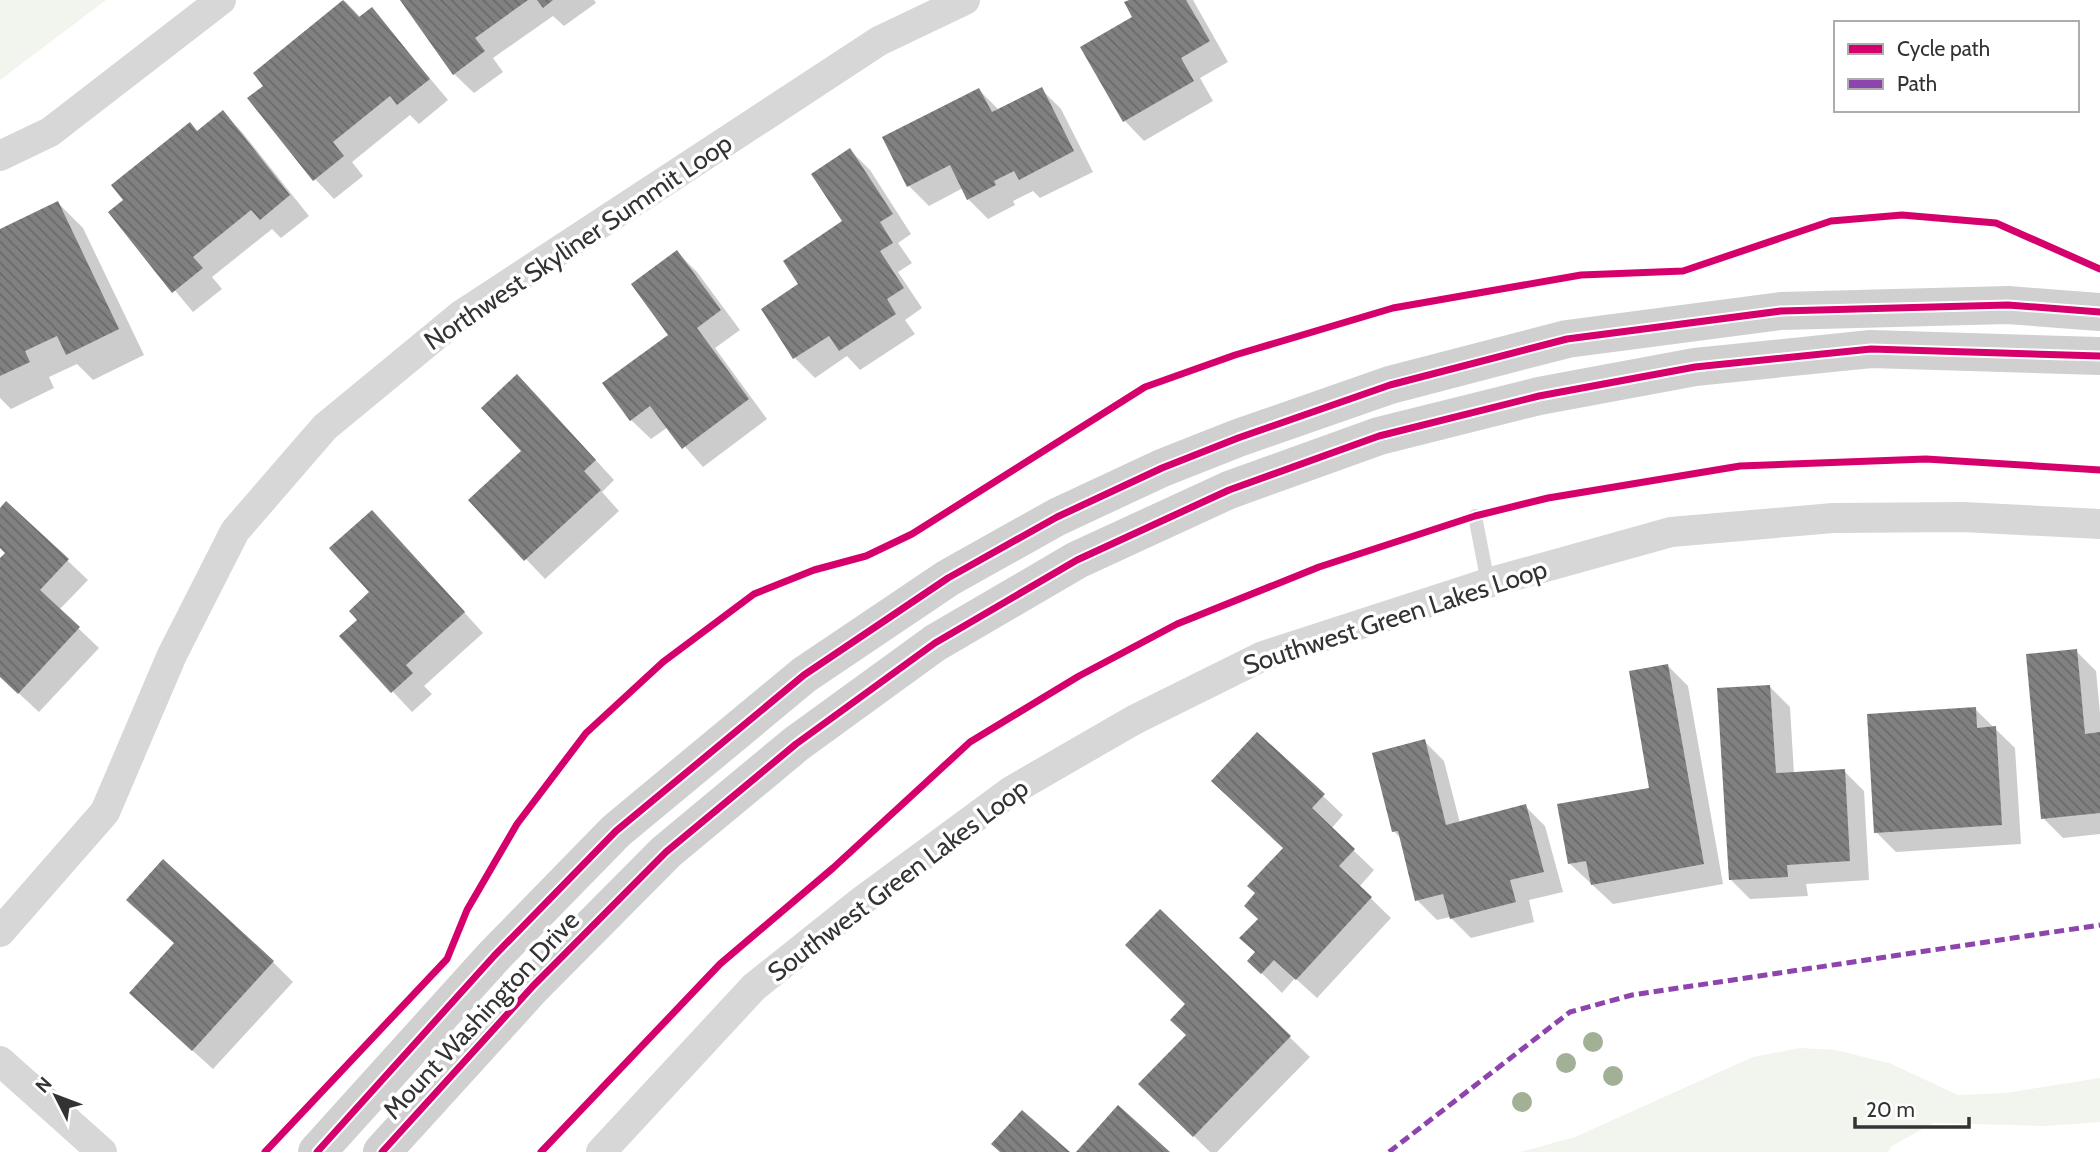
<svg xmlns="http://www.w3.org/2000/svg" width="2100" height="1152" viewBox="0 0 2100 1152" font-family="Cabin,sans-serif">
	<defs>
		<pattern id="building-back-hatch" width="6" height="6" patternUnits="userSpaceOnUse" patternTransform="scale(1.75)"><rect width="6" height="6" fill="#818181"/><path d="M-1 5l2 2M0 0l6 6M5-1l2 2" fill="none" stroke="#6a6a6a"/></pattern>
	</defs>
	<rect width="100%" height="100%" fill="#fff"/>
	<g fill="#f1f5ed">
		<path d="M0,0H106L0,80Z"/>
		<path d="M1800,1048L1835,1050L1889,1063L1958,1095L2006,1093L2100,1078V1122L2046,1126L1933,1123L1892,1146L1888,1152H1520L1575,1137L1753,1057Z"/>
	</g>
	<g fill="#0003">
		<path d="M402,0H594L596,3L564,26L553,16L493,58L503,72L474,93L454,74Z"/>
		<path d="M1132,0H1193L1228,62L1200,78L1213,101L1144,141L1125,121L1082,48L1135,18Z"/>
		<path d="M345,1L361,18L372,9L448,100L419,124L410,115L352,162L363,176L334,199L315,179L266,86L255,73Z"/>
		<path d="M1041,89L1061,109L1093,172L1040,198L1033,191L1013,201L1015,205L988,219L968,199L963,188L929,206L909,186L979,90L999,110Z"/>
		<path d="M222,112L242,132L309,216L281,238L272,229L212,277L222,289L193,312L110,213Z"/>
		<path d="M850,150L870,170L911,234L898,243L912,263L898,272L922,308L905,320L915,334L860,370L847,356L815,378L795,358L800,285L845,222Z"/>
		<path d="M58,203L83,228L144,355L93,380L77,364L49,377L54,388L11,409L0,398V230Z"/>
		<path d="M677,252L697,272L740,330L715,348L767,419L703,467L668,427L651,439L631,420L670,335Z"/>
		<path d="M537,396L614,480L602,492L619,511L545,579L526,559Z"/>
		<path d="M7,503L88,580L59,610L99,648L39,712L0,676V561L7,554L0,547V510Z"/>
		<path d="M391,532L483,633L424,686L432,694L412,712L341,636L359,620Z"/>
		<path d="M2076,651L2096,671L2100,713V834L2063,838L2043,818Z"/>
		<path d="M1668,666L1688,686L1723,884L1613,904L1570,864L1651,789Z"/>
		<path d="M1770,687L1790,707L1794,774L1844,771L1864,791L1869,880L1806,884L1808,896L1750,899L1730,879Z"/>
		<path d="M1975,709L2015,748L2021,844L1896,852L1876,832Z"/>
		<path d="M1424,741L1444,761L1460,823L1525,806L1545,826L1563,892L1529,900L1534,922L1471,938L1450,917L1437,920L1417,900L1401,839L1394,831Z"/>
		<path d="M1323,796L1343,815L1331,829L1374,870L1359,887L1391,918L1317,998L1295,978L1282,993L1249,961L1257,953L1260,919L1257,894L1284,848L1233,801Z"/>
		<path d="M1160,911L1310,1057L1217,1152H1210L1141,1084L1188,1035V1005Z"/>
		<path d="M148,919L273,962L293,982L213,1069L151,1013L175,944Z"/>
	</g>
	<g fill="url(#building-back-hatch)">
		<path d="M343,0L359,17L372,7L430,79L397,105L390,96L333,142L344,156L313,181L247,98L263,86L253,73Z"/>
		<path d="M400,0H528L475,38L485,51L453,75Z"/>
		<path d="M537,0H553L543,8Z"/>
		<path d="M1129,0H1186L1210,41L1181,58L1194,81L1123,122L1080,47L1132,17L1124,2Z"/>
		<path d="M1042,87L1074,151L1019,180L1014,171L994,181L996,185L967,200L950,165L907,187L882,137L979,88L992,112Z"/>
		<path d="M223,110L290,195L260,220L251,210L193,257L203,268L172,293L108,212L123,200L111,185L190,122L197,131Z"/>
		<path d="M850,148L893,214L880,222L893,243L880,251L904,288L887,299L896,314L839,351L829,336L793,359L761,309L798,284L783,261L842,221L811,174Z"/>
		<path d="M58,201L119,329L66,355L57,336L25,351L30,362L0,376V229Z"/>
		<path d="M677,250L721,310L697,328L749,399L682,449L650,406L630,421L602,383L668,335L631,284Z"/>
		<path d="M517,374L596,460L584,471L601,490L524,561L468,500L521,451L481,408Z"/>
		<path d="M6,501L69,559L40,590L80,627L18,694L0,677V558L5,553L0,548V508Z"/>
		<path d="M372,510L465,612L406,665L413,673L391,693L339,636L357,620L349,611L369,592L329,548Z"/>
		<path d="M2077,649L2085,734L2100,732V813L2041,819L2026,654Z"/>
		<path d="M1668,664L1704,864L1591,885L1586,861L1568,864L1557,804L1649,788L1629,671Z"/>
		<path d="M1770,685L1776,773L1845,769L1850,861L1787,865L1788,877L1729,880L1717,688Z"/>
		<path d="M1976,707L1977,728L1996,726L2002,825L1874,833L1867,714Z"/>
		<path d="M1257,732L1325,794L1312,808L1355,849L1339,866L1372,897L1296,980L1274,960L1261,974L1247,961L1255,952L1239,938L1258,919L1244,906L1255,893L1247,886L1283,848L1211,781Z"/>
		<path d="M1425,739L1446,825L1526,804L1544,872L1510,880L1516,902L1450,919L1443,894L1415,901L1398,831L1392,832L1372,753Z"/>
		<path d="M163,859L274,961L192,1051L129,993L174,943L126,900Z"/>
		<path d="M1160,909L1291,1036L1193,1137L1138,1084L1186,1035L1170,1020L1185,1004L1125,945Z"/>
		<path d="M1118,1105L1170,1152H1076Z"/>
		<path d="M1022,1110L1070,1152H1000L991,1144Z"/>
	</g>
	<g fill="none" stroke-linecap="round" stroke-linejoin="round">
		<path stroke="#d7d7d7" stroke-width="14" d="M1475,516L1488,583"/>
		<g stroke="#d7d7d7" stroke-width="30">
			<path d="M0,156L50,132L221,0"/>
			<path d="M0,932L105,812L172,655L235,531L325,427L461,315L879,41L965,0"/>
			<path d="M0,1061L102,1152"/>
			<path d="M601,1152L754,987L863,900L1011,791L1134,720L1263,656L1488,583L1671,532L1833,518L1963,517L2100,524"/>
		</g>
		<g stroke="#d0d0d0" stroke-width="38">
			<path d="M317,1152L494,956L616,831L804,675L948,578L1057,517L1162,468L1238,438L1390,385L1567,339L1781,311L2008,305L2100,312"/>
			<path d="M382,1152L533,986L666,852L796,744L935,643L1077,560L1229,490L1379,436L1539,396L1695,367L1871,349L2100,356"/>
		</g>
		<path stroke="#8e44ad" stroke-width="5" stroke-dasharray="10 5" stroke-linecap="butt" d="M1389,1152L1570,1012L1632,995L2100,925"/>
		<g stroke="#fff" stroke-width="11">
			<g id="cycleway">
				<path d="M265,1152L447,959L467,910L517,824L586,733L663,662L754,594L814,570L866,556L912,534L1145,387L1235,355L1393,308L1581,275L1683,271L1831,221L1902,215L1996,223L2100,269"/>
				<path d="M317,1152L494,956L616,831L804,675L948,578L1057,517L1162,468L1238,438L1390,385L1567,339L1781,311L2008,305L2100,312"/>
				<path d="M382,1152L533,986L666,852L796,744L935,643L1077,560L1229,490L1379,436L1539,396L1695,367L1871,349L2100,356"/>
				<path d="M541,1152L720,964L833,868L970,742L1079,676L1177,624L1319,567L1475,516L1548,498L1740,466L1926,459L2100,470"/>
			</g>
		</g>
		<use href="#cycleway" stroke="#d6006c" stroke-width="7"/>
	</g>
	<g fill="#a2b095">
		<circle cx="1593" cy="1042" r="10"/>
		<circle cx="1566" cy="1063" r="10"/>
		<circle cx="1613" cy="1076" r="10"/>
		<circle cx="1522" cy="1102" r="10"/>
	</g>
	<g text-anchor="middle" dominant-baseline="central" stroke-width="7" stroke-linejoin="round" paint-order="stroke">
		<g font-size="26" fill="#333" stroke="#fff">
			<text transform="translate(578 242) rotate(-34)">Northwest Skyliner Summit Loop</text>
			<text transform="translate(1395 617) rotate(-18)">Southwest Green Lakes Loop</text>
			<text transform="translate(898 880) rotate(-37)">Southwest Green Lakes Loop</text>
			<text transform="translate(481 1015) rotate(-47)">Mount Washington Drive</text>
		</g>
	</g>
	<rect x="1834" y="21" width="245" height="91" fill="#ffffff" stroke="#adadad" stroke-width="2"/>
	<rect x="1848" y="44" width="35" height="10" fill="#d6006c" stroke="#adadad" stroke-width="2"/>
	<text x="1897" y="56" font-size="21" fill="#333333">Cycle path</text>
	<rect x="1848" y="79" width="35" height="10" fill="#8e44ad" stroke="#adadad" stroke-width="2"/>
	<text x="1897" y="91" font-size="21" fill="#333333">Path</text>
	<g transform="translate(56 1096) rotate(312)" stroke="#ffffff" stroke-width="5" paint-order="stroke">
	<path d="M0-5L12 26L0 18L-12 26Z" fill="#333333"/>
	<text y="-10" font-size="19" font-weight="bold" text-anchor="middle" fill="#333333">N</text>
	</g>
	<path d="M1855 1117v10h114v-10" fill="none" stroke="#333333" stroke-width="3.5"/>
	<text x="1866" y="1117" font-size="21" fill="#333333" stroke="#ffffff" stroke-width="5" paint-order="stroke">20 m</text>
</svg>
